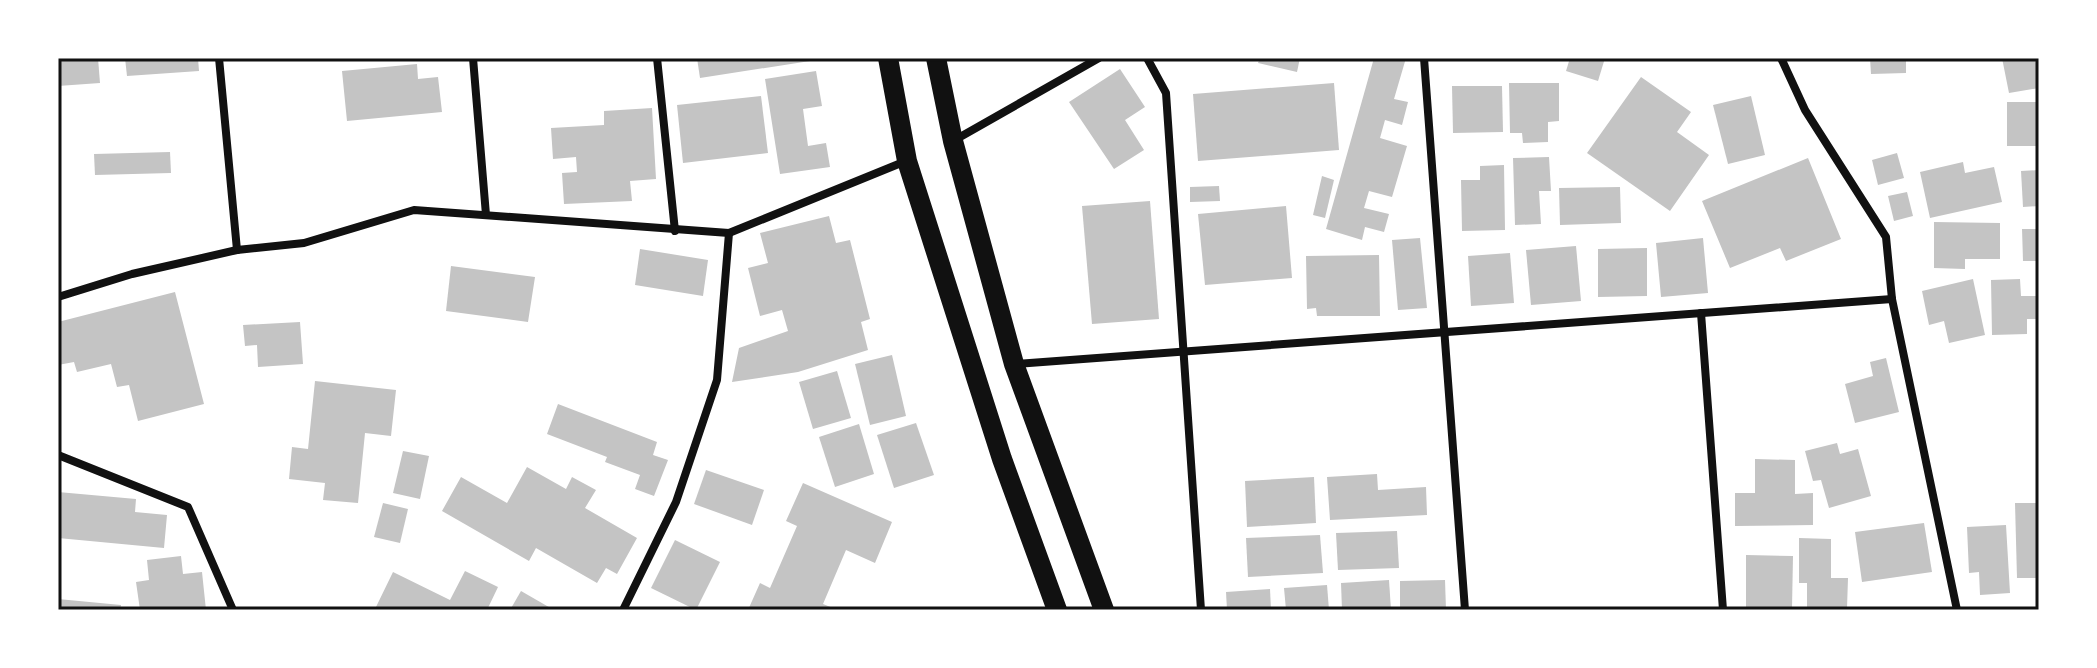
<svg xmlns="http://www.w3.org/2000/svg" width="2097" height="668" viewBox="0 0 2097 668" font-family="'DejaVu Sans',sans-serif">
	<rect width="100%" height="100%" fill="#fff"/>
	<g fill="#c4c4c4">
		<path d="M58,58H98L100,83L58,86Z"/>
		<path d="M125,58H198L199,71L127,76Z"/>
		<path d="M697,58H809L810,61L700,78Z"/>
		<path d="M1260,58H1300L1297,72L1258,63Z"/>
		<path d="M1374,58H1406L1394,99L1408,102L1402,125L1385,120L1380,138L1407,146L1392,197L1369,191L1364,208L1389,214L1384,232L1365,227L1362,240L1326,229Z"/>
		<path d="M1570,58H1605L1598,81L1566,71Z"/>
		<path d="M1870,58H1906V73L1871,74Z"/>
		<path d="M2002,58H2035L2036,63H2039V88L2009,93Z"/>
		<path d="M417,64L418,79L438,77L442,112L347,121L342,71Z"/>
		<path d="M1120,69L1145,107L1125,120L1144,150L1114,169L1069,102Z"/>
		<path d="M816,71L822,106L803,109L808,146L826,143L830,167L780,174L765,79Z"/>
		<path d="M1641,77L1691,112L1677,132L1709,155L1670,211L1587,153Z"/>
		<path d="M1334,83L1339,150L1198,161L1193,94Z"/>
		<path d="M1509,83H1559V121L1548,122V142L1523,143L1522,133H1510Z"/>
		<path d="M1452,86H1502L1503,132L1453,133Z"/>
		<path d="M761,96L768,153L683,163L677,105Z"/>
		<path d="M1751,96L1765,155L1728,164L1713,105Z"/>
		<rect x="2007" y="102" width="32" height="44"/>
		<path d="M652,108L656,179L630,181L632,201L564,204L562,173L577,172L576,157L553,159L551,128L604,125V111Z"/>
		<path d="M170,152L171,173L95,175L94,154Z"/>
		<path d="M1897,153L1904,178L1878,185L1872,160Z"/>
		<path d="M1549,157L1551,191H1539L1541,224L1515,225L1513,158Z"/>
		<path d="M1808,158L1841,239L1786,261L1780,248L1730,268L1702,201Z"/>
		<path d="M1963,162L1965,173L1994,167L2002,202L1930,218L1920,172Z"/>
		<path d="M1504,165L1505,230L1462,231L1461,180H1480V166Z"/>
		<path d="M2039,170V206L2023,207L2021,171Z"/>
		<path d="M1322,176L1334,180L1325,218L1313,215Z"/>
		<path d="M1219,186L1220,201L1190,202V187Z"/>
		<path d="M1620,187L1621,223L1560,225L1559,188Z"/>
		<path d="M1907,192L1913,216L1894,221L1888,196Z"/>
		<path d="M1150,201L1159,319L1092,324L1082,206Z"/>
		<path d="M1286,206L1292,278L1205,285L1198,214Z"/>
		<path d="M829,216L836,243L850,240L870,319L861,322L868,350L798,372L732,382L739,348L788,331L782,310L760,316L748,268L768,263L760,233Z"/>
		<path d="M1934,222L2000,223V259H1965V269L1934,268Z"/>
		<path d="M2022,229H2039V261H2023Z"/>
		<path d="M1420,238L1427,308L1398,310L1392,240Z"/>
		<path d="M1703,238L1708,293L1661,297L1656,243Z"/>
		<path d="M1576,246L1581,301L1531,305L1526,250Z"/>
		<path d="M1647,248V296L1598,297V249Z"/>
		<path d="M640,249L708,260L703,296L635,285Z"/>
		<path d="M1510,253L1514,303L1471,306L1468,256Z"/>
		<path d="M1379,255L1380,316H1317L1316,308L1307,309L1306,256Z"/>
		<path d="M451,266L535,277L528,322L446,311Z"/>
		<path d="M1973,279L1985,335L1949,343L1944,321L1929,325L1922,291Z"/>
		<path d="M2020,279L2021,296H2039V319H2027V334L1992,335L1991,280Z"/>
		<path d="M175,292L204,404L138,421L129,385L117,387L111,364L77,372L74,362L58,365V322Z"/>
		<path d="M300,322L303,364L258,367L257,345L245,346L243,325Z"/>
		<path d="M892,355L906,416L870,425L855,364Z"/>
		<path d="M1886,358L1899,412L1855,423L1845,384L1873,376L1870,362Z"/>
		<path d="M837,371L851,418L813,429L799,382Z"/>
		<path d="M315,381L396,390L391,436L365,433L358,503L323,500L325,483L289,479L292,447L308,449Z"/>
		<path d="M558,404L657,442L653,455L668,460L654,496L635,489L640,475L605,462L607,457L547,434Z"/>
		<path d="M916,423L934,475L894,488L877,435Z"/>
		<path d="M859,424L874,474L835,487L819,437Z"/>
		<path d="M1837,443L1840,454L1858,449L1871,496L1829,508L1821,480L1813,481L1805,451Z"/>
		<path d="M403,451L429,456L420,499L393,493Z"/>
		<path d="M1755,459L1795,460V494L1813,493V525L1735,526V493H1755Z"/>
		<path d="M527,467L566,489L572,477L596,490L585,508L637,538L617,574L606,568L597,583L536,548L529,561L442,511L461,477L507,503Z"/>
		<path d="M706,470L764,490L752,525L694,504Z"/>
		<path d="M1377,474L1378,490L1426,487L1427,515L1330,520L1327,477Z"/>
		<path d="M1314,477L1316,523L1247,527L1245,481Z"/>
		<path d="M803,483L892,522L875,563L846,550L823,604L838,610H748L760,583L770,588L797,526L786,521Z"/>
		<path d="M58,492L136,499L135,512L167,515L164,548L58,538Z"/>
		<path d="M383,503L408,509L400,543L374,537Z"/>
		<path d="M2015,503H2039L2038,578H2017Z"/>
		<path d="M1924,523L1932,572L1862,582L1855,532Z"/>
		<path d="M2006,525L2010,593L1980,595L1979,572L1969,573L1967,527Z"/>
		<path d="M1397,531L1399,568L1338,570L1336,533Z"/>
		<path d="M1320,535L1323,573L1248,577L1246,538Z"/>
		<path d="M1799,538L1831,539V578H1848L1847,608L1807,607V583H1799Z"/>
		<path d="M675,540L720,562L696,610L651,588Z"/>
		<path d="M1746,555L1793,556L1792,608H1746Z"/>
		<path d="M181,556L183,574L202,572L206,610H140L136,582L149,580L147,560Z"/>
		<path d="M465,571L498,587L487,610H382L376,607L393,572L450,600Z"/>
		<path d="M1389,580L1391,610H1342L1341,583Z"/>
		<path d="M1445,580L1446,610H1400V581Z"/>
		<path d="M1327,585L1329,610H1286L1284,588Z"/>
		<path d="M1270,589L1271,610H1227L1226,592Z"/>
		<path d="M521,591L554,610H510Z"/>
		<path d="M58,599L121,605L120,610H58Z"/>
	</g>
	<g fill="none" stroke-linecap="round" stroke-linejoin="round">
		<g stroke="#111" stroke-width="8">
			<path d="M219,58L237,250"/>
			<path d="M473,58L486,215"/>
			<path d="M657,58L675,231"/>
			<path d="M1147,58L1166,93L1201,610"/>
			<path d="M1424,58L1465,610"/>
			<path d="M1781,58L1805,110L1886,237L1892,299L1957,610"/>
			<path d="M953,141L1099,58"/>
			<path d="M58,297L132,274L237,250L304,243L414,210L729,233L906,161"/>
			<path d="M1701,313L1723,610"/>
			<path d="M1015,364L1892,299"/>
			<path d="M58,455L188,507L233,610"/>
			<path d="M623,610L676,502L717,380L729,233"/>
		</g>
		<g stroke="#111" stroke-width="20">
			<path d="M888,58L907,161L1002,459L1057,610"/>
			<path d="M936,58L953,141L1014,364L1104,610"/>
		</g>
	</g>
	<rect width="2097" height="668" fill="none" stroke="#ffffff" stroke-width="120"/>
	<rect x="60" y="60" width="1977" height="548" fill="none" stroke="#111" stroke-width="3"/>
</svg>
